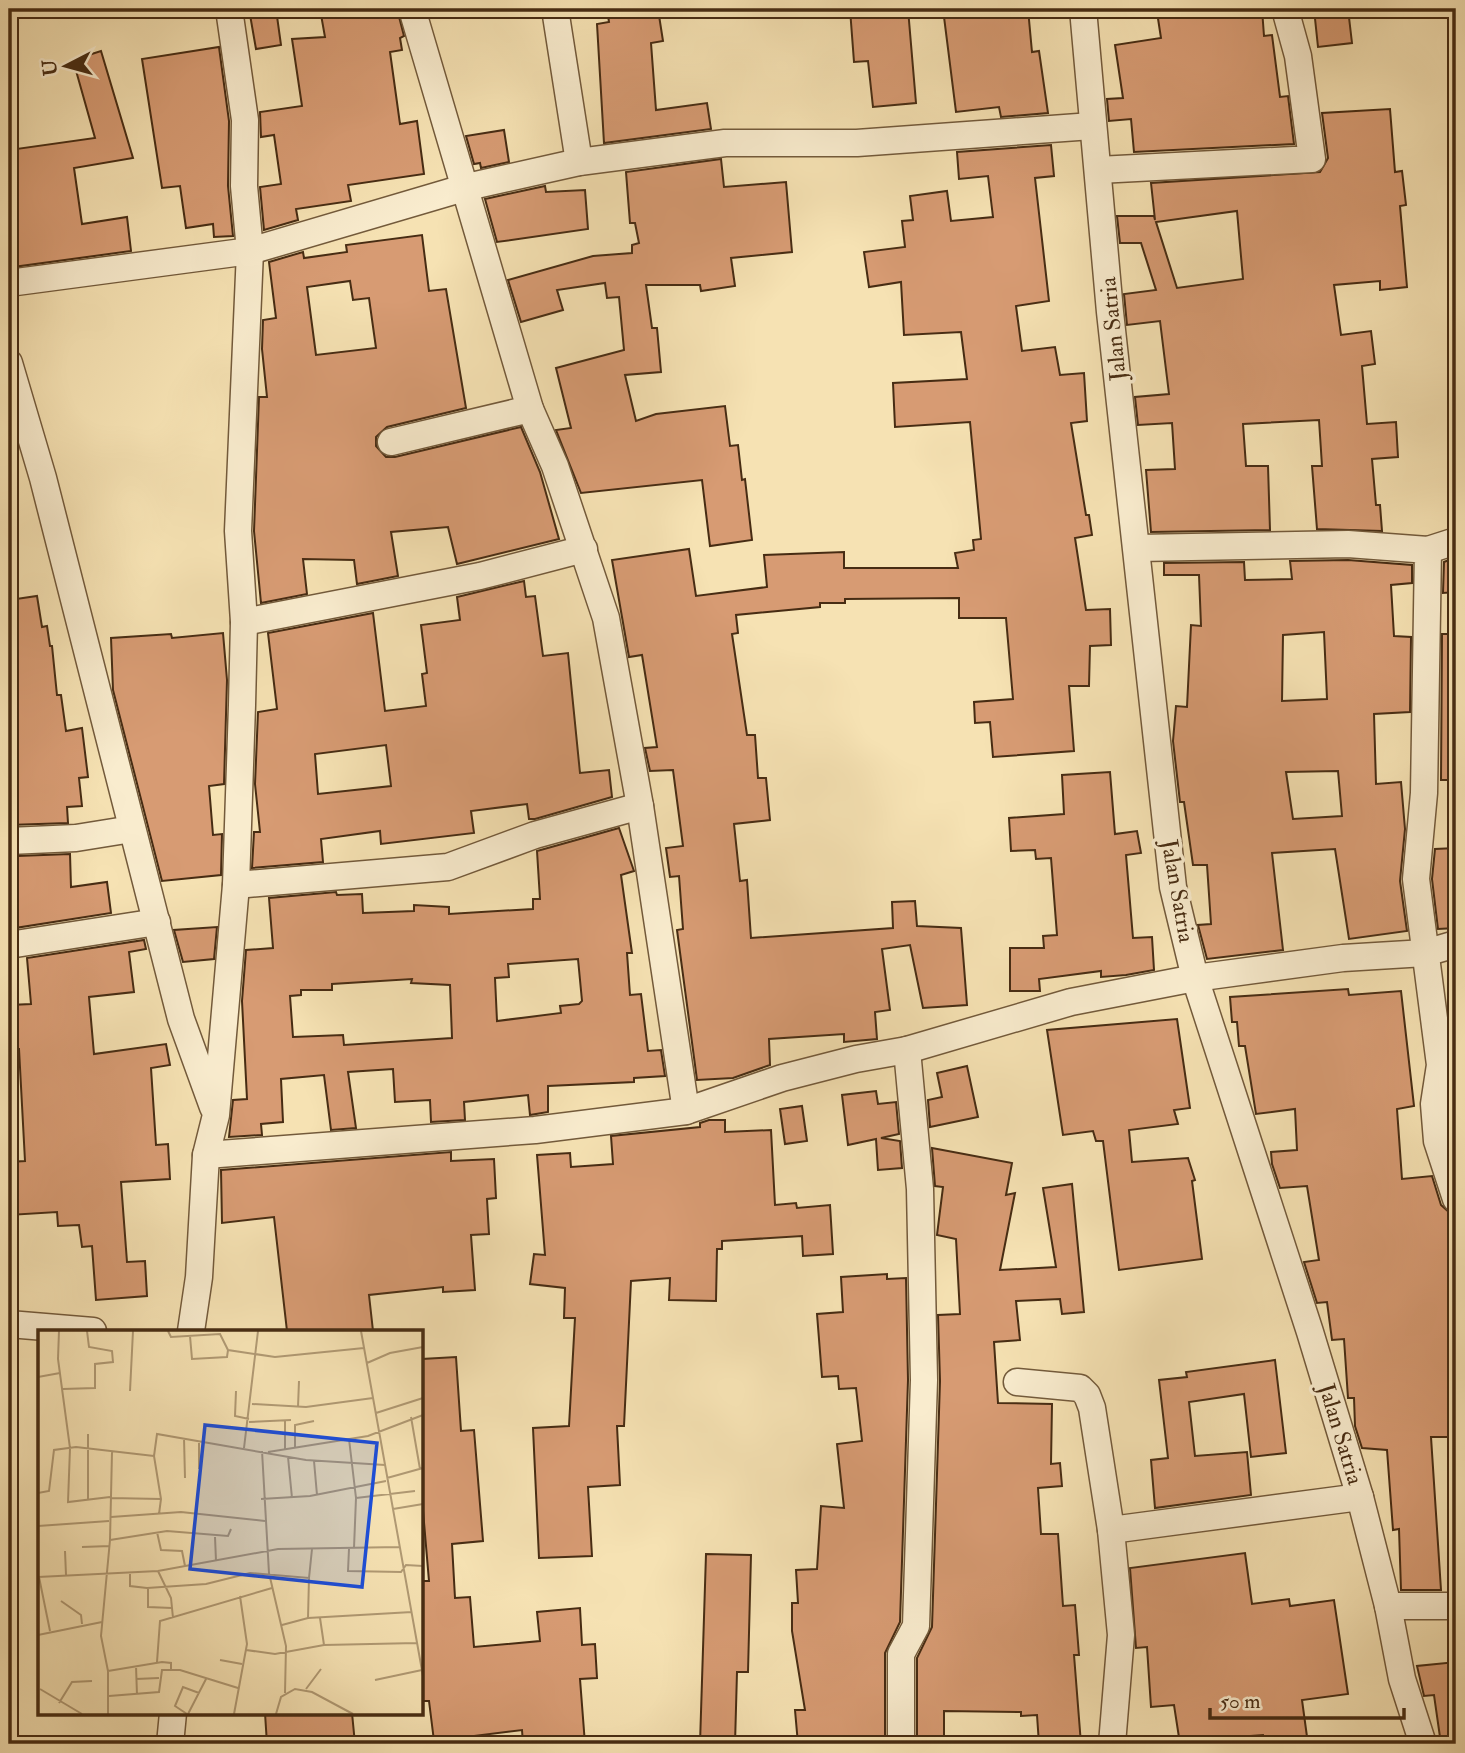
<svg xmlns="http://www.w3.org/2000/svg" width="1465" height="1753" viewBox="0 0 1465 1753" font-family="'IM FELL Double Pica',serif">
	<rect width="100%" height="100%" fill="#f6e2b3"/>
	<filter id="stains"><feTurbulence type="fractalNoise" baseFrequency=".00286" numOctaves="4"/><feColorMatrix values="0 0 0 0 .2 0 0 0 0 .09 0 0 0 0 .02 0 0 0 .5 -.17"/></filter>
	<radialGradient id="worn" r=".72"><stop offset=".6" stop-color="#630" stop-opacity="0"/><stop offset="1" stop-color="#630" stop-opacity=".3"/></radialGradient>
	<g fill="#d79b73" stroke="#472c13" stroke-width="2" fill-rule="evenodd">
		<path d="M249,9H276L281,45L256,49Z"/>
		<path d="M320,9H397L404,36L400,38L402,50L390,52L400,124L417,121L424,174L348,185L351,201L296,209L298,220L264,230L260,187L281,184L274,135L261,137L260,112L302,106L292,39L325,37Z"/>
		<path d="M607,9H658L663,41L651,43L656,110L707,103L711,129L604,143L597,24L609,22Z"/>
		<path d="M850,9H908L916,103L873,107L868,61L854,62Z"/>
		<path d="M943,9H1028L1032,52L1039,51L1048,113L1001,117L999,107L956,112Z"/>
		<path d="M1180,9H1262L1264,36L1272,35L1280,97L1288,96L1294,144L1134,152L1131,119L1109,121L1107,99L1123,98L1115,45L1161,38L1157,12Z"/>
		<path d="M1314,9H1348L1352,43L1318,47Z"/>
		<path d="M219,47L229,121L228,186L233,236L214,237L213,224L186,228L180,186L162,188L142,59Z"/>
		<path d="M101,51L133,158L74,168L82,224L127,217L131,251L13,267L9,238V150L95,138L73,60Z"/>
		<path d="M1390,109L1395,172L1402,171L1406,205L1400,206L1407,287L1380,290V281L1334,285L1341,335L1371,331L1375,364L1362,366L1367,424L1396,422L1398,457L1372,459L1376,505H1380L1382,531L1317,529L1312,466H1322L1319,420L1243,424L1246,466H1268L1270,530L1151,532L1146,470L1175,469L1172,423L1138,425L1135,397L1169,394L1160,321L1127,325L1124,294L1156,290L1141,243H1120L1117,216H1154L1155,220L1151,183L1320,172L1328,158L1322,113ZM1237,211L1243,279L1177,288L1156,222Z"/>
		<path d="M504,130L509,162L481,168L480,163L474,164L466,136Z"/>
		<path d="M1051,145L1054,176L1035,178L1049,301L1016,306L1022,351L1055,347L1060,375L1084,373L1087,421L1071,423L1086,515H1089L1092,535L1075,538L1086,610L1110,609L1111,645L1090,646L1089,686H1069L1074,751L993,757L990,722L975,723L974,702L1013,699L1006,618H959V598L845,599V603H820V607L736,615L738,633L732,634L747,735H755L758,778H766L770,820L734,824L740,881L747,880L751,938L893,928L892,902L915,901L917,926L961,928L967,1005L923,1008L910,945L882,949L890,1010L875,1012L877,1039L844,1042V1034L769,1039L770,1065L733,1078L697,1080L677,930L683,929L679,876L670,877L666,848L683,846L673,770L650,771L645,748L657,747L642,655L629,657L612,560L689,549L696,596L767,587L764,555L844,552V568H958L955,553L974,550L973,540L981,539L970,422L895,427L893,383L967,379L961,332L904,335L901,282L869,287L864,252L905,247L902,221L913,220L910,196L947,191L951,221L993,217L988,176L959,179L957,152Z"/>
		<path d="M721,159L724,187L786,182L792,252L731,258L735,286L701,291L700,285H646L652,328H657L661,372L625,375L636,421L656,414L725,406L730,446L738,445L742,480L745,479L752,540L710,546L702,480L581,493L556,430L571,428L556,368L624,350L619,297L607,298L605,283L557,290L563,310L521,322L508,280L593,256L632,253V245L639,243L635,223H630L626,172Z"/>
		<path d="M545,186L546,192L585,190L588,229L497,242L485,199Z"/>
		<path d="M422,235L429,291L446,289L466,408L387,427L376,437V446L386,457H395L521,427L540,472L559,539L457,564L448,527L391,532L398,576L357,584L354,560L303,559L307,594L261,603L254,531L259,397H267L262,349L263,320L276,318L269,262L303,252L304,258L347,252L346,245ZM350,281L353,300L369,298L376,348L316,355L307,287Z"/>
		<path d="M1456,557V592L1443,593L1444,562Z"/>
		<path d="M1348,560L1412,565V583L1391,585L1394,636L1411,637L1410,712L1374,714L1376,784L1401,782L1405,829L1400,881L1407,931L1349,939L1335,849L1272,853L1283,950L1207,959L1198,925L1211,924L1207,865H1193L1184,802H1180L1173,741L1176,706L1187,707L1191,625L1201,626L1199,575H1164V563L1244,562L1245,580L1292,579L1290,561ZM1324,632L1327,699L1282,701L1283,635ZM1338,771L1342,816L1293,819L1286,772Z"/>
		<path d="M524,581L526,597L535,596L543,656L568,653L580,773L609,770L612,797L535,819H529L527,804L471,811L474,833L381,844L380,831L321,839L323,862L252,868L254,832H260L255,784L258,712L277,709L268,633L373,613L385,711L426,706L422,674L427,673L421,625L460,620L457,597ZM386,745L391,786L318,794L315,754Z"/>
		<path d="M37,596L42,627L47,626L50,646H52L57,695H61L66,731L82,728L88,777L79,778L82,806L67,807L68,823L9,825V600Z"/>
		<path d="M223,633L227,680L224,784L209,786L213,835L222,834L221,875L162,881L113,690L111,638L171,634L172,638Z"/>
		<path d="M1442,634H1456V780H1441Z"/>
		<path d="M1110,772L1115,834L1137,831L1141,853L1126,855L1133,938L1152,937L1154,970L1126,975L1101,977V971L1039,979L1040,991H1010V948H1044L1043,936L1057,935L1051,858L1036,859L1035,850L1011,851L1009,818L1064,814L1062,775Z"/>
		<path d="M619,828L634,871L621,875L632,953H627L630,995L641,994L648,1051L661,1050L665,1076L634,1078V1082L548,1086V1112L530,1115L528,1095L464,1102L465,1120L431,1122L430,1100L395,1102L393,1069L348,1072L356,1128L331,1130L324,1075L281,1079L283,1122L261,1124L262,1135L229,1137L233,1100L247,1099L242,1001L246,950L273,948L269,898L336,892L337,895L362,894L363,913L414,911V905L449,907V914L533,909V899H540L537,851ZM578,959L582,1001L579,1004L560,1006L561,1013L497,1021L495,978L509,977L508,964ZM412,979L411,983L450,985L452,1038L344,1045L343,1035L293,1037L290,996L301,995V990H332V984Z"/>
		<path d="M1456,848V928L1438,929L1432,879L1435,849Z"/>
		<path d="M70,854L71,887L107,882L111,913L15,928L9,891L18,889L17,856Z"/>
		<path d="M217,927L214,959L183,962L174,930Z"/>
		<path d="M144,940L146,949L129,952L134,992L89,997L94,1054L166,1044L170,1065L151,1068L156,1145L168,1144L170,1179L121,1182L127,1262L145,1261L147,1296L96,1300L92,1246L82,1247L79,1225L58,1226L57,1212L9,1215V1162L25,1161L19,1049H14L10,1005L31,1004L27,958Z"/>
		<path d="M1348,989L1349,995L1401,991L1414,1106L1397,1109L1402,1179L1432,1176L1441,1205L1451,1214L1456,1244V1317L1453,1318L1456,1343V1437H1431L1441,1590H1401L1399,1529L1393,1530L1387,1450L1362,1448L1355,1426L1354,1398H1348L1344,1339L1332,1340L1327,1302L1317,1303L1304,1262L1319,1260L1307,1186L1280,1188L1272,1164L1271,1152L1297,1150L1295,1109L1256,1114L1245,1046H1239L1237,1022H1232L1230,997Z"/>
		<path d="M1177,1019L1190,1108L1174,1110L1178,1124L1129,1130L1132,1162L1188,1158L1195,1180L1192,1181L1202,1259L1119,1270L1103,1141H1096L1093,1131L1063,1135L1047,1030Z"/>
		<path d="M967,1066L978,1117L930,1127L928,1100L942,1097L937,1073Z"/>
		<path d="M876,1091L878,1104L896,1102L899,1134L881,1138L900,1141L902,1168L878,1170L876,1139L848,1145L842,1095Z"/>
		<path d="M802,1106L807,1141L785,1144L780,1109Z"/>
		<path d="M709,1120H725V1132L771,1130L775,1205L796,1203L797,1208L830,1205L833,1254L803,1256L802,1236L722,1241V1249H717L716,1301L669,1300L670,1278L631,1281L624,1426H617L620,1485L588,1487L592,1556L539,1558L533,1428L569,1426L575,1318H564L565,1288L530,1284L534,1254L545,1255L537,1155L570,1153L571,1167L613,1164L611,1136L700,1127V1123Z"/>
		<path d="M932,1148L1012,1163L1006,1195L1015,1193L1000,1270L1056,1267L1043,1188L1072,1184L1084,1312L1062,1314L1060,1299L1016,1301L1020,1340L994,1342L998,1403L1052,1404L1051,1464L1060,1463L1062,1486L1038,1488L1041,1534H1058L1063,1606L1075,1605L1079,1655H1074L1081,1744H1039L1037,1715L1021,1716V1712L944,1711V1744H917V1658L932,1627L940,1381L938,1315L960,1314L956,1239L937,1235L943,1187L935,1186Z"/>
		<path d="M451,1152V1161L494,1159L496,1198L487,1199L489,1234L471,1235L475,1290L443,1292V1287L369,1295L373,1331H287L274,1217L222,1223L221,1170Z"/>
		<path d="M887,1274V1279L906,1278L908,1380L900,1622L885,1653V1744H798L795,1710H805L792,1631V1603H798L796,1570L817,1569L821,1506L844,1508L837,1444L862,1441L856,1388L839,1389L838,1376L822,1377L817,1314L843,1312L841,1277Z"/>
		<path d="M456,1357L461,1431L474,1430L483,1541L452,1544L455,1598L470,1597L474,1647L540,1641L537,1612L580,1608L582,1645L595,1644L597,1678L580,1679L585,1744H523L522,1730L434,1741L429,1701H422V1581H429L422,1499V1359Z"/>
		<path d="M1275,1360L1286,1453L1251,1457L1244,1394L1189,1402L1195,1456L1247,1452L1251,1495L1155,1508L1151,1460L1168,1458L1159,1380L1187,1377L1186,1372Z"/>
		<path d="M1245,1553L1252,1604L1289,1599L1290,1606L1334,1600L1348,1694L1302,1700L1308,1744H1265L1263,1735L1224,1738L1225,1744H1180L1174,1705L1151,1707L1147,1647L1136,1648L1130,1568Z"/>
		<path d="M706,1554L751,1555L748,1672H737L735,1744H700Z"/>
		<path d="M1456,1662V1744H1441L1434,1695L1424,1696L1417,1666Z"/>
		<path d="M265,1713H352L355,1744H267Z"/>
	</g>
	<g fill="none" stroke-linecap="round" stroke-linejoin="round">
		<g stroke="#735a3b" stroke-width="29">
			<g id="minor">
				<path d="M412,9L530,409L555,466L606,618L640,806L686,1111"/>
				<path d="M555,9L579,162"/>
				<path d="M1083,9L1110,312L1173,887L1195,978L1310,1332L1360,1497L1388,1606L1402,1679L1423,1744"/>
				<path d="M1098,170L1312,159L1298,56L1285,9"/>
				<path d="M9,283L250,251L467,187L579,162L725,143H857L1092,126"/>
				<path d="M9,363L43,478L181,1019L213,1107"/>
				<path d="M391,442L530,409"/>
				<path d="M1138,548L1348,544L1428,550L1424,793L1416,879L1440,1065L1434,1104L1437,1141L1456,1199"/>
				<path d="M1428,550L1456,541"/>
				<path d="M244,622L480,576L584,549"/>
				<path d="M9,841L76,838L132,829"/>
				<path d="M236,885L448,867L535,835L640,806"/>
				<path d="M9,945L157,922"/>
				<path d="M206,1155L535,1130L686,1111L782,1078L856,1059L907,1050L1071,1002L1195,978L1343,958L1425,953L1456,944"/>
				<path d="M9,1324L93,1331"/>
				<path d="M191,1331L199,1277L206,1155L216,1115L236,885L242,705L244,622L238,531L250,251L244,186L245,120L229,9"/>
				<path d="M1017,1382L1080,1388L1087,1395L1092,1408L1111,1530L1121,1635L1112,1744"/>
				<path d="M1111,1530L1360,1497"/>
				<path d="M1388,1606H1456"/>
				<path d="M170,1744L173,1713"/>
				<path d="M901,1744V1654L916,1626L924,1380L920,1189L907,1050"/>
			</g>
		</g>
		<use href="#minor" stroke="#f9ecce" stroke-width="26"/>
	</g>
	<g text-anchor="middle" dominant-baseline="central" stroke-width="7" stroke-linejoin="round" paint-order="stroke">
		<g font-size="23" fill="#472c13" stroke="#f9ecce">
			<text transform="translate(1113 329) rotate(-96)">Jalan Satria</text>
			<text transform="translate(1178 891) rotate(80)">Jalan Satria</text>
			<text transform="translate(1341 1434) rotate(73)">Jalan Satria</text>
		</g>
	</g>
	<g transform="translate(38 1330)">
		<rect width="385" height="385" fill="#f6e2b3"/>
		<path fill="none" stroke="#b09973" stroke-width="2" d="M21,1L20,29L32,118L30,172L72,167M130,1L133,7L182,4L190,20L237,27L326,18M323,1L385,346M152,6L154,29L189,27L190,20M329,33L352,23L385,17M0,47L22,43M25,59L57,58V34L75,32L74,21L51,17L49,1M92,61L95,1M198,61L197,86L211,89M214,74L268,77L335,68M260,77L261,51M338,83L385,68M373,87L382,139M247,90V119M211,92L253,90M146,108L147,148M311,109L318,168L316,218M161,111V139M206,118L220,1M257,118V95L276,91M224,121L231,243L248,316L247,363M230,122L330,106L385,85M250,127L254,168M276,131L279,165M349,148L385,138M0,163L11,161L16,120L38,117L116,126M72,168L123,169M318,168L377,161M50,169V104M223,169L272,166L348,151M355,179L385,174M121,184L123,169L116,126L119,104L268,130L347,135M73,187L143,182L227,191M0,196L71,191M119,202L123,220L144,221L147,236M177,207L178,231M72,210L129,201L190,206L193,199M44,217L72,216M311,219L310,241L363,242L368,235L385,236M27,221L28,245M120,241L133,268L135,288M92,242V256L109,258L168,254L212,243L271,248L274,219M0,247L120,241L240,219L362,217M1,247L12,301M110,258V277L134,278M23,271L43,285L44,294M270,288L271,248M282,288L286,315M244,295L270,288L374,282M0,305L64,292M208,320L237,324L286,315L379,313M182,330L204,334M119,332L122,291L234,258M98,336L99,365M70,341L124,332L133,333V339M98,349L121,348M337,350L384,340M2,359L44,384M268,359L283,339M71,366L121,362L124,340H142L200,358M21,373L34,352L54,351M70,384V341L63,306L72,210L74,122M149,384L137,376L145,357L161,363M150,384L168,349M196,384L209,314L202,266M238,384L243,367L257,359L274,362L315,384"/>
		<path fill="#1d4ed8" fill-opacity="0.15" stroke="#1d4ed8" stroke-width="3.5" d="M167,95L339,113L324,257L152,239Z"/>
		<rect width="385" height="385" fill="none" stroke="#472c13" stroke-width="3.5"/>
	</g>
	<rect width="1465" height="1753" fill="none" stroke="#f6e2b3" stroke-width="35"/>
	<rect x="10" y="10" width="1444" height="1732" fill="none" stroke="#472c13" stroke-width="3.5"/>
	<rect x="18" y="18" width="1430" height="1718" fill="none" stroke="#472c13" stroke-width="2"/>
	<g transform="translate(66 66) rotate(264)" stroke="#f9ecce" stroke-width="5" paint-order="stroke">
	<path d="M0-5L12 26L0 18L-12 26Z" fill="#472c13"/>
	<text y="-10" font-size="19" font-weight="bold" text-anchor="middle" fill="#472c13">U</text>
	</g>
	<path d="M1210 1708v10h194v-10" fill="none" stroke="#472c13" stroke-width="3.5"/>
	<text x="1220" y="1708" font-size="21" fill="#472c13" stroke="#f9ecce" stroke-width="5" paint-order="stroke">50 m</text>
	<rect width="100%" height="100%" filter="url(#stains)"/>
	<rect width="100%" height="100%" fill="url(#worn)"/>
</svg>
